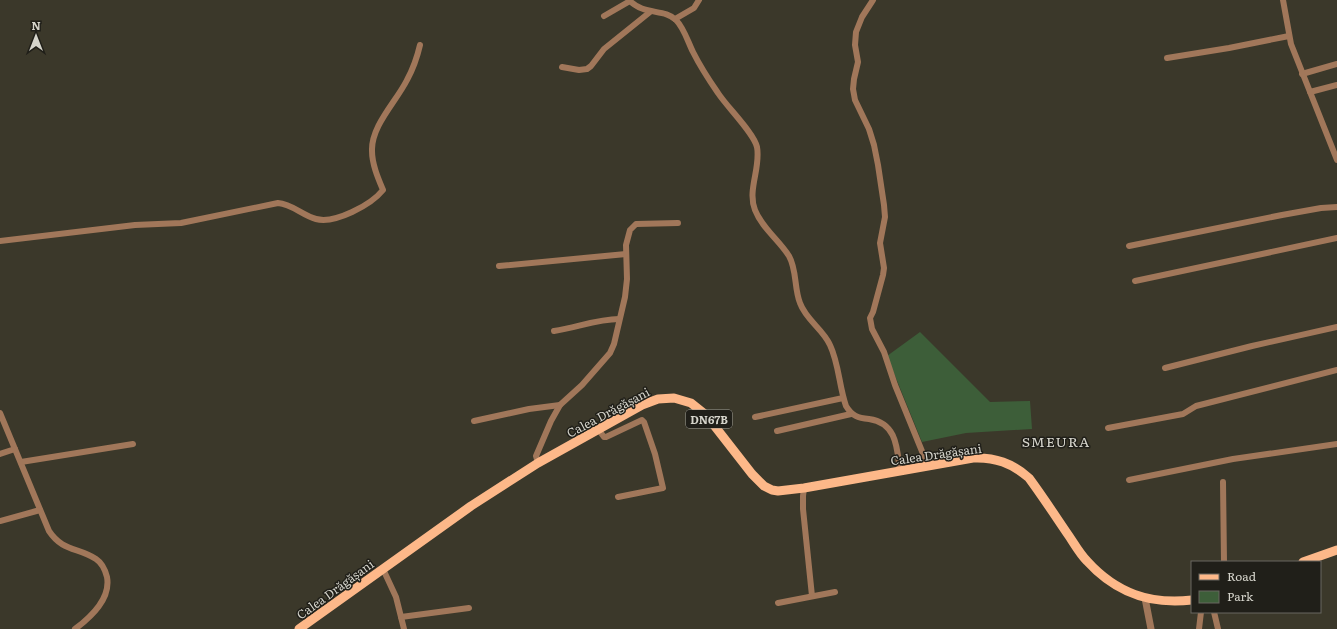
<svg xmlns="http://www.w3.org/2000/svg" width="1337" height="629" viewBox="0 0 1337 629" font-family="Literata,serif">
	<rect width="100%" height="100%" fill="#3b382a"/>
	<path fill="#3d5e39" d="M920,332L990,402L1030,401L1032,429L966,433L922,442L887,356Z"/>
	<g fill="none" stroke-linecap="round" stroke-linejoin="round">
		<g stroke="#a1775a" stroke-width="6">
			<path d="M629,0C644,16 664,8 676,20C684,28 688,42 693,52C700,66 709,80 718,93C727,107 754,133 757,147C761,168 747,190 755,210C762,228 779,240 789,256C797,270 794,288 800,303C806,320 823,329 830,345C839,364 839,386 846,406C852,416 858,418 869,419C897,423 897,448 900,471"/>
			<path d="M873,0L862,17L856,32L855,45L858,62L854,79L853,89L855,100L869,129L874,145L878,165L884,205L885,217L880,243L884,268L883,275L873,312L870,318L872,329L884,352L895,385L928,466"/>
			<path d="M1283,0L1291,44L1337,160"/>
			<path d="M604,16L630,1"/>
			<path d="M675,19L694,8L699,0"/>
			<path d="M1167,58L1229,48L1289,36"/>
			<path d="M562,67L579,70L587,69L591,66L604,49L650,12"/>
			<path d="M1302,74L1337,64"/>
			<path d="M1310,92L1337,85"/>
			<path d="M0,241L135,225L181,223L278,203C292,204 302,215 316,219C335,224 371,205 383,190C378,178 372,164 372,151C371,126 396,102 407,80C413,69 417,58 420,45"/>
			<path d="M1129,246L1282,215L1321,208L1337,207"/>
			<path d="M499,266L626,254"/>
			<path d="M1135,281L1337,238"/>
			<path d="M554,331C576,328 597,319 619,319"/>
			<path d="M1165,368L1252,346L1337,327"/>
			<path d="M0,413L49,531C63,552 78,547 96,559C102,563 105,569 107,577C111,599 91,617 75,629"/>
			<path d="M755,417L843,398"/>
			<path d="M474,421L529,409L560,405"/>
			<path d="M1108,428L1183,414L1196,406L1337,370"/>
			<path d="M598,429L604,437H606L642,420L644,422L655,454L663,488L618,497"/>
			<path d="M777,431L851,414"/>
			<path d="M0,454L15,449"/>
			<path d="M21,462L133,444"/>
			<path d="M538,463L536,456L551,421L560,405L582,385L610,353L614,344L625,297L627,279L626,245L630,230L636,224L678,223"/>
			<path d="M1129,480L1233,459L1337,444"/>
			<path d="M1223,482L1224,562"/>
			<path d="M804,488L803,496V509L812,596"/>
			<path d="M0,521L40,510"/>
			<path d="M383,569L396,597L404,629"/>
			<path d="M778,603L835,592"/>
			<path d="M1214,612L1218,629"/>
			<path d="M401,617L469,608"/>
			<path d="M1199,629L1201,612"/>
		</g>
		<path stroke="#a1775a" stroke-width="7" d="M1145,598L1151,629"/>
		<g stroke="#fdb889" stroke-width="9">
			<path d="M1303,562L1337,550"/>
			<path d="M299,629L471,506L538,463L642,405L658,399L674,398L691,403L706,415L752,474L764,486L772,490L778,491L804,488L973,458C995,457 1012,463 1029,478C1043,497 1056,517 1069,536C1075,545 1080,554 1087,561C1116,593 1150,605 1192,600"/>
		</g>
	</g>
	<g text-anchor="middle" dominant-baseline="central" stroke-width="3" stroke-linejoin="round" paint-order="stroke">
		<rect fill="#201f19" stroke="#9f9e96" stroke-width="1" x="686" y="410" width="46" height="18" rx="3"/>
		<g font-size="11" font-weight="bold" fill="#d5d4cb">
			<text x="709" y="419">DN67B</text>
		</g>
		<g font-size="12" fill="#d5d4cb" stroke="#201f19">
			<text transform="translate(608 412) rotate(-28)">Calea Drăgășani</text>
			<text transform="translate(936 454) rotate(-8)">Calea Drăgășani</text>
			<text transform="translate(335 589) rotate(-36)">Calea Drăgășani</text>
		</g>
		<g font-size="14" letter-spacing="1" fill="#d5d4cb" stroke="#201f19">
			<text x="1056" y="441">SMEURA</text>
		</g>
	</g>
	<rect x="1191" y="561" width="130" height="52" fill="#201f19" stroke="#686760"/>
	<rect x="1199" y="574" width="20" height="6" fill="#fdb889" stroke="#686760"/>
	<text x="1227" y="581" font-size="12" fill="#d5d4cb">Road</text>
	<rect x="1199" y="591" width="20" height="12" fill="#3d5e39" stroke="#686760"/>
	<text x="1227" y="601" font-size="12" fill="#d5d4cb">Park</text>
	<g transform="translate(36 36)" stroke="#201f19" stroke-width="3" paint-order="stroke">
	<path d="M0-3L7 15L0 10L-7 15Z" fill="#d5d4cb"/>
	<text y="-6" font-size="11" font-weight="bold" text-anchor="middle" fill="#d5d4cb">N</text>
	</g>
</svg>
